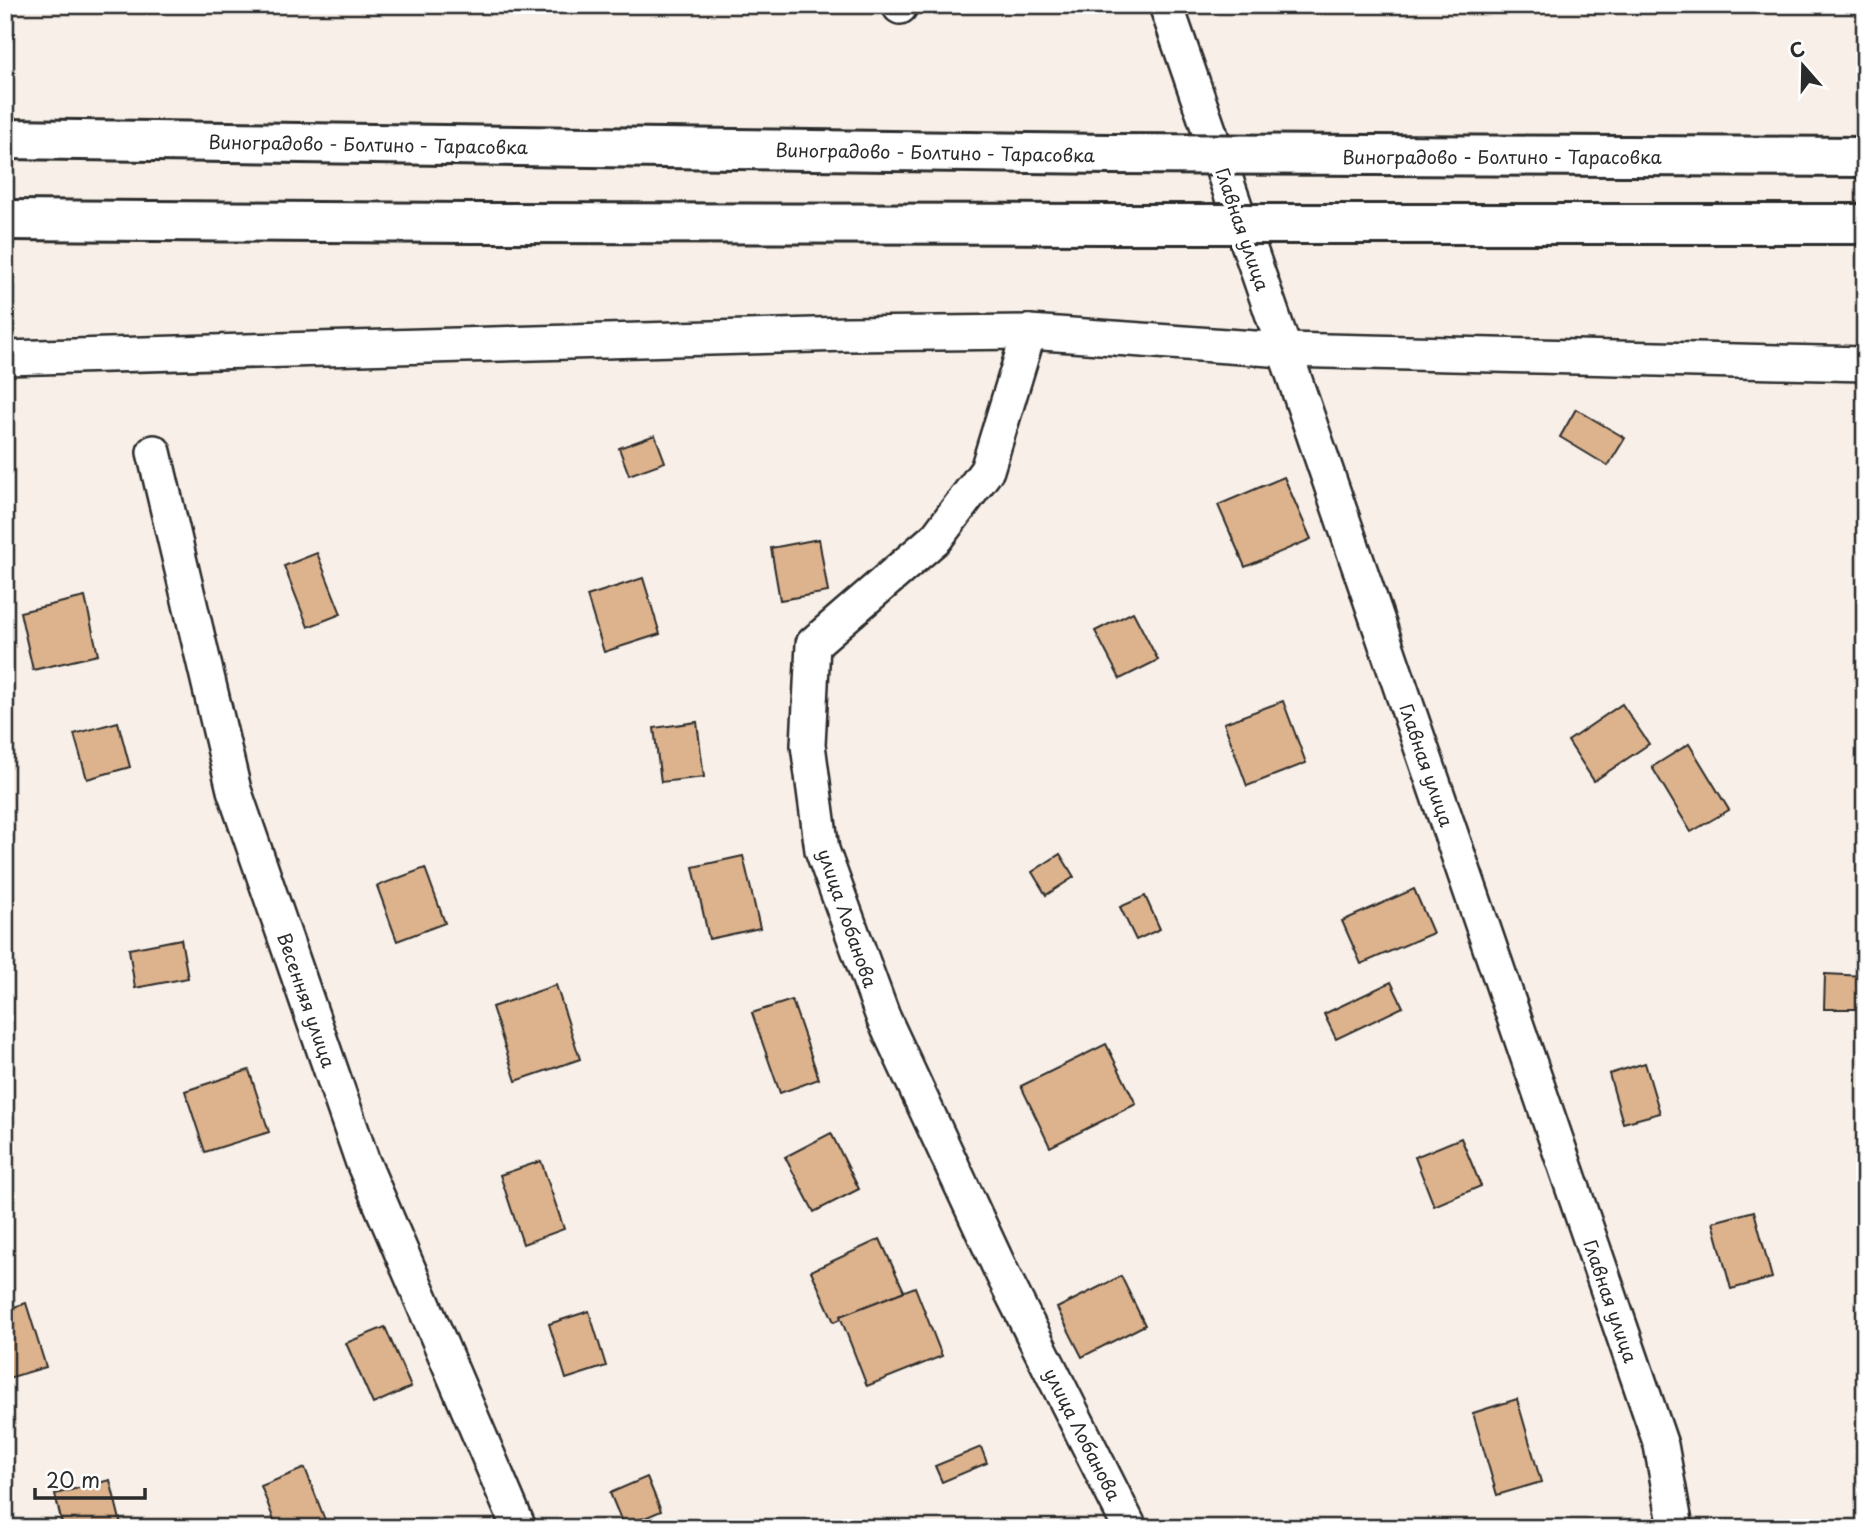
<svg xmlns="http://www.w3.org/2000/svg" width="1870" height="1533" viewBox="0 0 1870 1533" font-family="'Playpen Sans',sans-serif">
	<rect width="100%" height="100%" fill="#f8f0e8"/>
	<filter id="ink" filterUnits="userSpaceOnUse"><feTurbulence type="fractalNoise" baseFrequency=".0143" numOctaves="2"/><feDisplacementMap in="SourceGraphic" scale="14" xChannelSelector="R" yChannelSelector="G"/><feConvolveMatrix kernelMatrix="1 2 1 2 8 2 1 2 1" color-interpolation-filters="sRGB"/></filter>
	<g filter="url(#ink)">
		<g fill="#ddb38d" stroke="#2b2b2b" stroke-width="2">
			<path d="M1576,409L1625,438L1608,466L1560,437Z"/>
			<path d="M655,435L665,462L629,475L619,448Z"/>
			<path d="M1284,477L1311,539L1245,567L1218,505Z"/>
			<path d="M819,539L828,592L780,600L771,548Z"/>
			<path d="M317,553L341,614L308,627L284,566Z"/>
			<path d="M643,578L660,634L604,652L587,596Z"/>
			<path d="M85,597L98,655L33,670L20,612Z"/>
			<path d="M1133,612L1158,660L1120,679L1095,631Z"/>
			<path d="M1283,701L1306,763L1247,786L1224,723Z"/>
			<path d="M1622,704L1649,744L1594,781L1568,741Z"/>
			<path d="M118,722L130,767L87,779L74,734Z"/>
			<path d="M697,722L704,777L661,782L654,728Z"/>
			<path d="M1689,744L1729,810L1691,832L1652,767Z"/>
			<path d="M1060,854L1074,877L1046,895L1032,872Z"/>
			<path d="M743,856L760,928L709,939L693,867Z"/>
			<path d="M425,868L445,923L397,941L377,886Z"/>
			<path d="M1414,889L1433,933L1361,964L1342,921Z"/>
			<path d="M1145,896L1160,929L1136,940L1120,907Z"/>
			<path d="M181,939L188,978L135,988L129,949Z"/>
			<path d="M1825,974L1865,976V1009H1824Z"/>
			<path d="M1391,982L1403,1007L1336,1039L1324,1014Z"/>
			<path d="M556,985L580,1059L516,1081L492,1007Z"/>
			<path d="M792,1000L819,1079L780,1093L752,1013Z"/>
			<path d="M1106,1044L1136,1104L1050,1147L1021,1086Z"/>
			<path d="M1645,1063L1660,1113L1623,1123L1609,1074Z"/>
			<path d="M249,1070L269,1132L205,1152L185,1091Z"/>
			<path d="M831,1133L859,1189L814,1212L785,1157Z"/>
			<path d="M1461,1138L1481,1186L1434,1206L1415,1157Z"/>
			<path d="M541,1161L564,1229L523,1244L500,1175Z"/>
			<path d="M1754,1211L1772,1278L1731,1289L1713,1222Z"/>
			<path d="M880,1239L904,1291L834,1322L811,1271Z"/>
			<path d="M1121,1276L1145,1325L1082,1357L1057,1308Z"/>
			<path d="M915,1287L942,1356L867,1386L840,1316Z"/>
			<path d="M26,1303L46,1367L5,1379V1310Z"/>
			<path d="M589,1311L606,1366L566,1379L549,1324Z"/>
			<path d="M385,1327L411,1387L373,1404L346,1343Z"/>
			<path d="M1517,1399L1541,1482L1497,1495L1473,1413Z"/>
			<path d="M981,1447L987,1463L942,1482L935,1466Z"/>
			<path d="M305,1468L328,1528H277L261,1486Z"/>
			<path d="M647,1477L661,1511L624,1527L610,1493Z"/>
			<path d="M110,1480L122,1528H63L55,1494Z"/>
		</g>
		<g fill="none" stroke-linecap="round" stroke-linejoin="round">
			<g stroke="#2b2b2b" stroke-width="38">
				<g id="minor">
					<path d="M899,5L900,7"/>
					<path d="M1166,5L1661,1445L1676,1528"/>
					<path d="M1029,332L987,470L937,537L813,644L808,745L822,850L883,1017L1003,1275L1130,1528"/>
					<path d="M5,358L847,334L1029,332L1284,350L1865,364"/>
					<path d="M154,452L234,790L362,1160L519,1528"/>
				</g>
			</g>
			<g stroke="#2b2b2b" stroke-width="44">
				<g id="primary">
					<path d="M5,139L1109,154"/>
					<path d="M5,220L470,223L1109,224"/>
				</g>
			</g>
			<use href="#minor" stroke="#fff" stroke-width="33"/>
			<use href="#primary" stroke="#fff" stroke-width="38"/>
			<g stroke="#2b2b2b" stroke-width="44" stroke-linecap="butt">
				<g id="primary-bridge">
					<path d="M1109,154L1865,157"/>
					<path d="M1109,224H1865"/>
				</g>
			</g>
			<use href="#primary-bridge" stroke="#fff" stroke-width="38"/>
		</g>
	</g>
	<g text-anchor="middle" dominant-baseline="central" stroke-width="7" stroke-linejoin="round" paint-order="stroke">
		<g font-size="18" fill="#2b2b2b" stroke="#fff">
			<text transform="translate(368 144) rotate(1)">Виноградово - Болтино - Тарасовка</text>
			<text transform="translate(935 152) rotate(1)">Виноградово - Болтино - Тарасовка</text>
			<text x="1502" y="156">Виноградово - Болтино - Тарасовка</text>
			<text transform="translate(1243 229) rotate(71)">Главная улица</text>
			<text transform="translate(1427 765) rotate(71)">Главная улица</text>
			<text transform="translate(848 918) rotate(71)">улица Лобанова</text>
			<text transform="translate(307 1000) rotate(71)">Весенняя улица</text>
			<text transform="translate(1611 1301) rotate(71)">Главная улица</text>
			<text transform="translate(1083 1434) rotate(63)">улица Лобанова</text>
		</g>
	</g>
	<rect width="1870" height="1533" fill="none" stroke="#fff" stroke-width="28"/>
	<rect x="14" y="14" width="1842" height="1505" fill="none" stroke="#2b2b2b" stroke-width="2.5" filter="url(#ink)"/>
	<g transform="translate(1803 66) rotate(340)" stroke="#ffffff" stroke-width="5" paint-order="stroke">
	<path d="M0-5L12 26L0 18L-12 26Z" fill="#2b2b2b"/>
	<text y="-10" font-size="19" font-weight="bold" text-anchor="middle" fill="#2b2b2b">С</text>
	</g>
	<path d="M35 1488v10h110v-10" fill="none" stroke="#2b2b2b" stroke-width="3.5"/>
	<text x="46" y="1488" font-size="21" fill="#2b2b2b" stroke="#ffffff" stroke-width="5" paint-order="stroke">20 m</text>
</svg>
